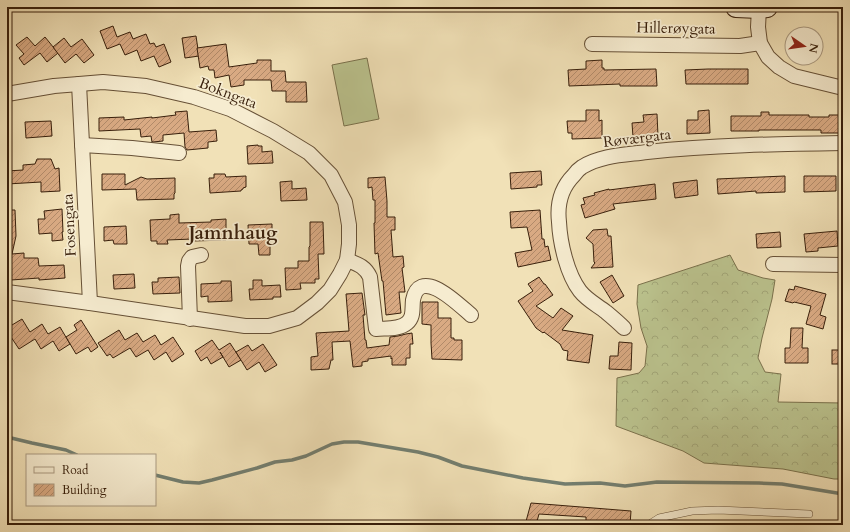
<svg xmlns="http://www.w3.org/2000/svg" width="850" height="532" viewBox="0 0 850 532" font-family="Cardo,serif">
	<defs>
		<pattern id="forest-crowns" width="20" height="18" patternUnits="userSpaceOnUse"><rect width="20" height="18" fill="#bbc38e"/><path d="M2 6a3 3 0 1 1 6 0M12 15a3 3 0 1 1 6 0" fill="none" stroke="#a2a779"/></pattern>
		<pattern id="building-hatch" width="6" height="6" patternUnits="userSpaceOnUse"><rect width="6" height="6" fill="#d9aa83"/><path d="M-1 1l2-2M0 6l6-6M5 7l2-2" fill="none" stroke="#b18a69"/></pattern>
	</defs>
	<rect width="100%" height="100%" fill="#f1e1b7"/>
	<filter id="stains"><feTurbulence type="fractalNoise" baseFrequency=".005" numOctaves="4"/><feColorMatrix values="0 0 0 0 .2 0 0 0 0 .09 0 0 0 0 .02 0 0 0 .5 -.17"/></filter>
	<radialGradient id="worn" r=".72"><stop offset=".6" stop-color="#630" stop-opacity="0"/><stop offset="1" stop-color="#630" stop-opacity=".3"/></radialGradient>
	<path fill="url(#forest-crowns)" stroke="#7a714c" d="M730,255L738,270L763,278L775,280L772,299L762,338L758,358L765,372L781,374L778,402L843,403V479H834L783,469L704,463L683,451L616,426L617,378L639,373L645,366L647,346L641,328L637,304L638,285Z"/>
	<path fill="#bbc38e" stroke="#7a714c" d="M367,58L379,119L344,126L332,65Z"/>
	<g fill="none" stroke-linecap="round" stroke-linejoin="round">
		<g stroke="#737e6f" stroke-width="3.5">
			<path d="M7,437L32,443L66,450L77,455"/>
			<path d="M155,475L183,482L199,483L212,480L257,468L275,462L292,460L306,456L332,444L344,442H358L418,452L438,457L462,466L523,478L565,484L600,483L625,486L657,482L759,483L782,484L843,494"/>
		</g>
	</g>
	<g fill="url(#building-hatch)" stroke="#381f0b">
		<path d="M113,26L117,37L130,32L133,39L146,34L150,44L154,43L156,47L164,44L171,62L159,67L154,56L141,61L137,50L125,55L120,44L107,49L100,31Z"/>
		<path d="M196,36L199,56L185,58L182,38Z"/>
		<path d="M27,37L35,46L45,37L58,53L47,62L40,53L24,65L19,58L24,54L16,45Z"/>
		<path d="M64,38L71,47L82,39L94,55L84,63L76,54L65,63L53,47Z"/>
		<path d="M226,44L229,67L257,63V60H271V71H285L286,82H306L307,102H286V91H272L271,80H244V85L231,87L229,75L215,78L214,70H209L208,66L200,68L197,48Z"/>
		<path d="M602,60V68H604V70L656,69L657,86H620V84L569,86L568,70L586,69V61Z"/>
		<path d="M708,69H748V84H686L685,70Z"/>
		<path d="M586,110H599V121L602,120V138L572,139V133H568L567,121H586Z"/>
		<path d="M709,110L710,133L687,134V120H698V111Z"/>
		<path d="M187,111L189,132L216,130L217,141L208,142V148L187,150L185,147L184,133L163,135V141L153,142H152L151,136L141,137L140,129L99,131V118L124,117V120L152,117V118L176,115L175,112Z"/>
		<path d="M761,112H769V115H809V117H829V115H843V129H841V133H821V130H759V131H731V116H761Z"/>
		<path d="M657,114L658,136L633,137L632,123L644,122L643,115Z"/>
		<path d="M51,121L52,136L26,138L25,122Z"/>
		<path d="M258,145V146H262V152L272,151L273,163L248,164L247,146Z"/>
		<path d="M37,159H51L55,169L59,168L60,191L41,192V182L7,184V171L23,170V165L35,164Z"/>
		<path d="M541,171L542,185H537V187L511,189L510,173Z"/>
		<path d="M102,174H125V185L141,177L147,179L175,178V193L174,194V199L137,200L136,189L102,190Z"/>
		<path d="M214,174H225L226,177L246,176V187L243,188V189L241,190V191L210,193L209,178H214Z"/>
		<path d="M785,176V192L756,193V191L718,194L717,179Z"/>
		<path d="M804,176H836V191L804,192Z"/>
		<path d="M385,177L387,201V217H395V230H391L393,257L403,256L404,267L402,268L405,292H399L401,313L386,315L383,281H382L378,253L375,254L374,223H375V200H373L372,187L368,188V178Z"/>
		<path d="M697,180L698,195L675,198L673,183Z"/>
		<path d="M292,181V189L306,188L307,200L281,201L280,182Z"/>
		<path d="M655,184L656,199L613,204L615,209L585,218L581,205L585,204L583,198L595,195L594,193L609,189V190Z"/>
		<path d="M62,209L63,232H62L63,240L52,241V233L39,234L38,219H45L44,211Z"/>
		<path d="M7,210H15L16,236L12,254L24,253V258H38L39,266L64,265L65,278L39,280V278L11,280V274H7Z"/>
		<path d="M540,210L542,239H544L545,247L548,246L551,260L518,267L515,253L532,250L527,227L511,228L510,212Z"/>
		<path d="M179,214V223L211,222V220L226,219V240L193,241V239L167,240L168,244H157V241H151L150,220L170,219V215Z"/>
		<path d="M310,222H323L324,254H318L319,279H315V283H300L301,289L286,290L285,268H298V261H309V247L310,246Z"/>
		<path d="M272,224V239H270V255H259L258,244H249L248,225Z"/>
		<path d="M126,226L127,244H114L113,240L104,241V227Z"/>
		<path d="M607,229L608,236H611L613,267L591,268L595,263L594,262L593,244L586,238L593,230Z"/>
		<path d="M837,231L838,246L818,248V251L806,252L804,234Z"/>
		<path d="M780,232L781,247L757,248L756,234Z"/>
		<path d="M134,274L135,288L114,289L113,275Z"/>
		<path d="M612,275L624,296L613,303L600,282Z"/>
		<path d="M179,277L180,293L153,294L152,282H158V278Z"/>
		<path d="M539,277L544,284H545L553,295L536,306L553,318L561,308L573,316L562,330L593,335L589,363L567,360L568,351L563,350L560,344L544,332L543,333L536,328L518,301L533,291L528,284Z"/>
		<path d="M253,280H262V286L280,285L281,297H273V299L250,300L249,289H253Z"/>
		<path d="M221,281H231L232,301L208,302V296L201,297V284L221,283Z"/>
		<path d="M795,286L826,294L820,315L826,317L823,329L806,324L811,306L794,302L793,303L785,301L789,289L794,290Z"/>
		<path d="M362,293L365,315H363L365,340H366L367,348L389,345L390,337L398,336L406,334L412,333L413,344H410V358H406V365H392V358L391,359V356L368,359V361L362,362V366L353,367L350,341L332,342L333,360H331L329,369L311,370V357L318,356L316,333L349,331L346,294Z"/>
		<path d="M422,302H438V318H451V338H454V340H462V360L432,359L431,343V325L422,324Z"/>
		<path d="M22,319L30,332L42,324L48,334L60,327L70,344L59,351L53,341L41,349L35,339L19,349L7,331V328Z"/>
		<path d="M81,320L98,347L91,352L88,347L76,354L66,337L77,330L74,325Z"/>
		<path d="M791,328H803L802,348H808V363H785V348H790Z"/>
		<path d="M119,330L125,340L137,333L143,342L155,335L161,345L173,337L184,354L172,362L166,352L154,360L148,350L136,357L130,348L113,358L110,354L107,356L98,343Z"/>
		<path d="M212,340L219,350L230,343L241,360L229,367L220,352L223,357L211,364L207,357L201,361L195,351Z"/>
		<path d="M619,342L632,343L631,370L609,369L610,356H618Z"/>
		<path d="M263,344L277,365L265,372L259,362L247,370L236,352L248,345L252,351Z"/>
		<rect x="832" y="350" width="11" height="14"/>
		<path d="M531,503L631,511L630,525H586V517L539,514L536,525H525Z"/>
	</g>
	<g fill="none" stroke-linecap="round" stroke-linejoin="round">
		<g stroke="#665036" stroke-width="8">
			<path id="lane" d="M648,525L659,518L692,511L718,510L809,514"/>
		</g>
		<g stroke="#665036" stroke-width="16">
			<g id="street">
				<path d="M759,8L758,27L760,43L768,57L779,67L794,76L843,88"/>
				<path d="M592,44L740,46L760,43"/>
				<path d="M79,84L90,303"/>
				<path d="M7,94L54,86L79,84L103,82L146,86L194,97L230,109L273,131L309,153L331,175L345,202L349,225V244L347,260L340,274L330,290L317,303L297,318L269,326H245L90,303L7,292"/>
				<path d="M82,145L132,148L179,153"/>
				<path d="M347,260C357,264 365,266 370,277L376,329C386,328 399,330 407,323C414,317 412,309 413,300C420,265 459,305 471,315"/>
				<path d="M773,264L843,265"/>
				<path d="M190,319L188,266L189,261L192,257L201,255"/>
				<path d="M624,328C618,322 612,317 606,312C597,305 587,300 580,291C567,274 560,243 559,222C557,205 561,188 574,175C576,172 579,169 582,167C602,155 625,155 647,152C712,145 777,144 843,143"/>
			</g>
		</g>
		<g stroke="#381f0b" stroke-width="22">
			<path id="secondary" d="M736,7L759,8L767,7"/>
		</g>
		<use href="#lane" stroke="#f6ecd0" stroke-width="7"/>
		<use href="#street" stroke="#f6ecd0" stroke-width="14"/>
		<use href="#secondary" stroke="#f6ecd0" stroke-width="20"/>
	</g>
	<g text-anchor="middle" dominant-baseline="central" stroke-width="3.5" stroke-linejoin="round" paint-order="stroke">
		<g font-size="15" fill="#381f0b" stroke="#f6ecd0">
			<text transform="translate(676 28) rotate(1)">Hillerøygata</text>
			<text transform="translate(228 93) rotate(21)">Bokngata</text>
			<text transform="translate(637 138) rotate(-7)">Røværgata</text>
			<text transform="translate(69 225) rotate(-93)">Fosengata</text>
		</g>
		<g font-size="19" font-weight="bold" fill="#381f0b" stroke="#f6ecd0">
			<text x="233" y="233">Jamnhaug</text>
		</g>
	</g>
	<rect width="850" height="532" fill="none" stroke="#f1e1b7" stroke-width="24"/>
	<rect x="8" y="8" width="834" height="516" fill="none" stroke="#381f0b" stroke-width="2"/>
	<rect x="12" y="12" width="826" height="508" fill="none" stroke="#381f0b"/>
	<rect x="26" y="454" width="130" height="52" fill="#f6ecd0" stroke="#aa9a81"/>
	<rect x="34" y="467" width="20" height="6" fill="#f6ecd0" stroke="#aa9a81"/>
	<text x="62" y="474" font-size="12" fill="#381f0b">Road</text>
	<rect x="34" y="484" width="20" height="12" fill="url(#building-hatch)" stroke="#aa9a81"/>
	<text x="62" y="494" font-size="12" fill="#381f0b">Building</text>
	<g transform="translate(804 46) rotate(103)"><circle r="19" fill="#f6ecd0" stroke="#aa9a81"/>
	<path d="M0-3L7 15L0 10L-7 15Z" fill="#8f2418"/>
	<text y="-6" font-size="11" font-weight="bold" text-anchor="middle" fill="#381f0b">N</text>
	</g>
	<rect width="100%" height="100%" filter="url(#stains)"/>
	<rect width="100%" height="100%" fill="url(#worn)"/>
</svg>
